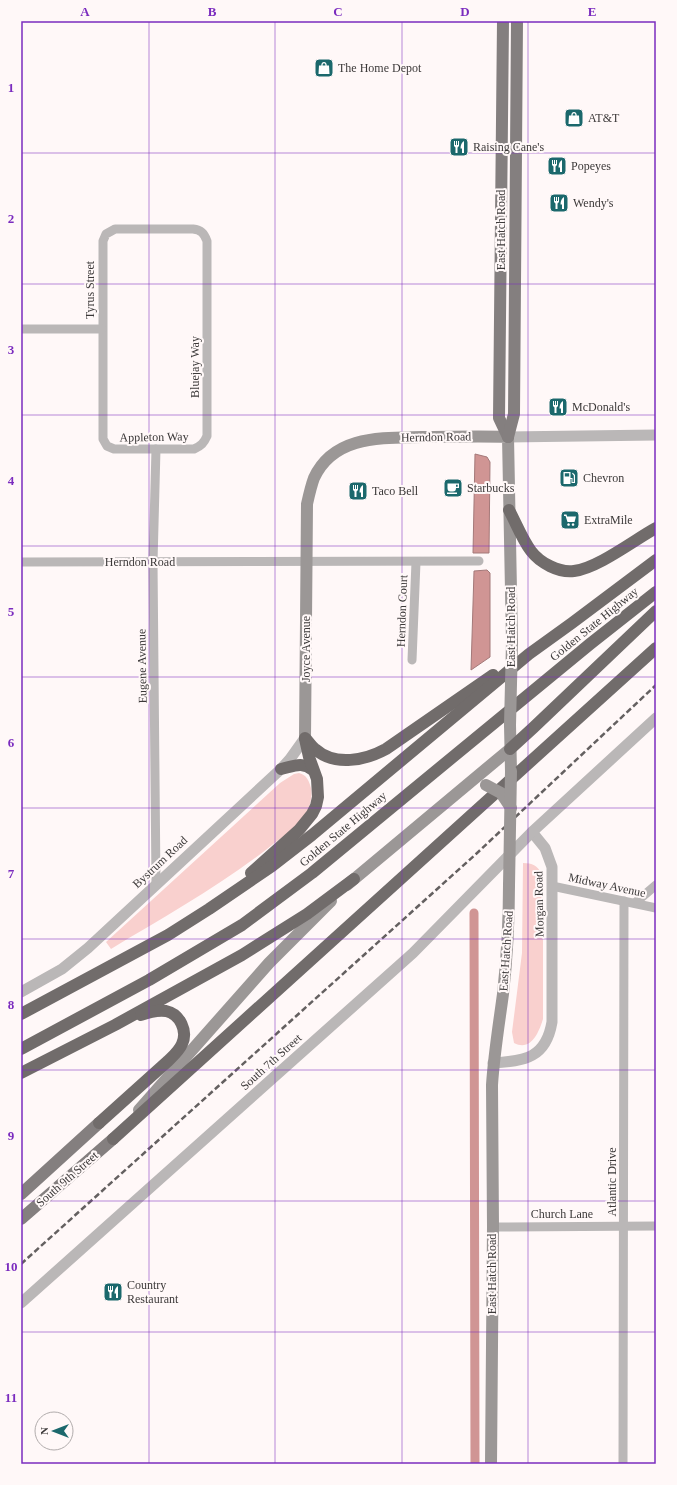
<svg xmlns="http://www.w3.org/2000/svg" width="677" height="1485" viewBox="0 0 677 1485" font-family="'Times New Roman',serif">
	<rect width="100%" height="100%" fill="#fff8f8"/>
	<g fill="#f9d0ce">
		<path d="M299,773C307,775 309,781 311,788C313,797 309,810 304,817C294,830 279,839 267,849C218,887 164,917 111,949L106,942L280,783L294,774Z"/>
		<path d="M523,863C542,863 543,876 543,891V1019C539,1032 531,1052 514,1043L512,1032L522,953Z"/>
	</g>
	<g fill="#d09594" stroke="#a47979">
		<path d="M475,454L487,457L490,462L489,553H473Z"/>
		<path d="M487,570L490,573V657L471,670L474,571Z"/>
	</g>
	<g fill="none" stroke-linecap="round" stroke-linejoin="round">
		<path stroke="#d09594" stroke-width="9" d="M474,913L475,1464"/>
		<g stroke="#bab7b7" stroke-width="9">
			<path d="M115,229H193C201,230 204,233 207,241V436C204,443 201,446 194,449H114L107,446L103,439V241L106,234Z"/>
			<path d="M21,329H102"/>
			<path d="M156,449L153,562L156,884"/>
			<path d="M21,562L479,561"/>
			<path d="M412,660L416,562"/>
			<path d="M552,886L656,908"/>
			<path d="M635,903L656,885"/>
			<path d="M493,1227L656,1226"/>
			<path d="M623,1464L624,901"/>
		</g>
		<g stroke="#bab7b7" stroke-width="11">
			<path d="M508,437L656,435"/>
			<path d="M21,992L62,969L88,948L281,769L290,759L305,738"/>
			<path d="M493,1063C525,1061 546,1058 552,1022V867L545,848L532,832"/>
			<path d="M21,1303L413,953L532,832L656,718"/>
		</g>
		<g stroke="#9b9796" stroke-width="12">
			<path d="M510,725L511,771"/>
			<path d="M305,738L307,504C309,495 311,486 314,478C334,435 382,438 422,437C450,437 479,436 508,437L512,642"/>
			<path d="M347,885L510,749"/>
			<path d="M139,1110L269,963L331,901"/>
			<path d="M491,1464L493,1227L492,1085C494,1054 499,1024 503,994C507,958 509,921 509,885"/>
		</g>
		<g stroke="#847f7f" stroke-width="12">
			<path d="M503,21L499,418L508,437"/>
			<path d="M508,437L514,414L517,21"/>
			<path d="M21,1194L99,1123"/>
			<path d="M21,1219L113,1139"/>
		</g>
		<g stroke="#716c6b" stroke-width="12">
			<path d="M509,510C516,523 522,539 531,551C540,563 559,573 574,571C598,568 634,540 656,528"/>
			<path d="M305,738C308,741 311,746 315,749C335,767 366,760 386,749L493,675"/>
			<path d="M510,749L533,728L656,611"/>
			<path d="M281,769C294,766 302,761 313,770"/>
			<path d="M251,873L299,830L312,814L316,806L318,797L317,779L309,757L305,739"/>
			<path d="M21,1014L168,935L209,909L272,866L312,835L529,654L572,623L656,560"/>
			<path d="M21,1049L149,980L242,925L312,873L590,644L656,592"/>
			<path d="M21,1073L115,1025L242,955L307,914L354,879"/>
			<path d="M99,1123L168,1061C173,1056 179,1051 182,1044C188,1031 180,1014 166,1011C157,1010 149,1012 141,1015"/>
			<path d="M113,1139L656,648"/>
		</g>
		<path stroke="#646060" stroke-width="2.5" stroke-dasharray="6 3" stroke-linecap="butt" d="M21,1264L476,854L656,685"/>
		<g stroke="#9b9796" stroke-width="12">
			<path d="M510,725L512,642"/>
			<path d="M486,785L501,793L511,808"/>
			<path d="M509,885L511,771"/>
		</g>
	</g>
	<path fill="none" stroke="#7b2cbf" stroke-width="1" stroke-opacity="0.55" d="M149,21V1464M275,21V1464M402,21V1464M528,21V1464M21,153H656M21,284H656M21,415H656M21,546H656M21,677H656M21,808H656M21,939H656M21,1070H656M21,1201H656M21,1332H656"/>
	<defs>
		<g id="shop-square" transform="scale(1)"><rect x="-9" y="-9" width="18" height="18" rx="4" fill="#1b686c" stroke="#fff8f8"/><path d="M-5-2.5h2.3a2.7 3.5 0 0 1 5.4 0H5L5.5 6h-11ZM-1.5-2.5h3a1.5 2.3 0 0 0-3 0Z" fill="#fff"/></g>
		<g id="restaurant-square" transform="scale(1)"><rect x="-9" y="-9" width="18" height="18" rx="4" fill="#1b686c" stroke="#fff8f8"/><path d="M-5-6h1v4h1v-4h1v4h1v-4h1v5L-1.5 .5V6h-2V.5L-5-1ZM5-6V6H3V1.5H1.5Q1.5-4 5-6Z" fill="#fff"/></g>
		<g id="fuel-square" transform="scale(1)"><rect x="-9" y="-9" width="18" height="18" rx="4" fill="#1b686c" stroke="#fff8f8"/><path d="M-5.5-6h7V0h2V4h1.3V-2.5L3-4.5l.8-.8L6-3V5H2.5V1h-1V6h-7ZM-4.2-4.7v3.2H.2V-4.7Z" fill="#fff"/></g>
		<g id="cafe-square" transform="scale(1)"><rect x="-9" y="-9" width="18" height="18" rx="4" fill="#1b686c" stroke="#fff8f8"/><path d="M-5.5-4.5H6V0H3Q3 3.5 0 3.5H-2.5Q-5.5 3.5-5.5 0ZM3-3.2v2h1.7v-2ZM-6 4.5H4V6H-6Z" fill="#fff"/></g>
		<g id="supermarket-square" transform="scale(1)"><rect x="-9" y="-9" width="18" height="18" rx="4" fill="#1b686c" stroke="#fff8f8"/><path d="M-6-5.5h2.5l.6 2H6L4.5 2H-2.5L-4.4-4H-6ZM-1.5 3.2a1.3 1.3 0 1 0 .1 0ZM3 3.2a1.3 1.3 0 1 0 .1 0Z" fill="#fff"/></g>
	</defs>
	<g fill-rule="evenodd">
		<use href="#shop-square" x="324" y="68"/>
		<use href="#shop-square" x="574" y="118"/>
		<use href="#restaurant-square" x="459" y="147"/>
		<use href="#restaurant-square" x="557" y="166"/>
		<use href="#restaurant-square" x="559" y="203"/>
		<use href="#restaurant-square" x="558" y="407"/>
		<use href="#fuel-square" x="569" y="478"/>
		<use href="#cafe-square" x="453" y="488"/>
		<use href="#restaurant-square" x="358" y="491"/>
		<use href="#supermarket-square" x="570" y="520"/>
		<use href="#restaurant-square" x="113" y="1292"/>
	</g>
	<g text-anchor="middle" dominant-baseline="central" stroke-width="4" stroke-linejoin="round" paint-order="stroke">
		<g font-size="12" fill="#3c3939" stroke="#fff8f8" text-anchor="start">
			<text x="338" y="68">The Home Depot</text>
			<text x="588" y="118">AT&amp;T</text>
			<text x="473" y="147">Raising Cane's</text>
			<text x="571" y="166">Popeyes</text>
			<text x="573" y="203">Wendy's</text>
			<text x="572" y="407">McDonald's</text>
			<text x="583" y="478">Chevron</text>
			<text x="467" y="488">Starbucks</text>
			<text x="372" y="491">Taco Bell</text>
			<text x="584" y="520">ExtraMile</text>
			<text x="127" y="1285">Country<tspan x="127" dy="14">Restaurant</tspan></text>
		</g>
		<g font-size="12" fill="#3c3939" stroke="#fff8f8">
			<text transform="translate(501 230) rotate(-90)">East Hatch Road</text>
			<text transform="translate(90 290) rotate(-90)">Tyrus Street</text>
			<text transform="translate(195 367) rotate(-90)">Bluejay Way</text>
			<text transform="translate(154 437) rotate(-1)">Appleton Way</text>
			<text transform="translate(436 437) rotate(-1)">Herndon Road</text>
			<text x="140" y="562">Herndon Road</text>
			<text transform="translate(402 611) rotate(-88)">Herndon Court</text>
			<text transform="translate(594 624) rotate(-39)">Golden State Highway</text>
			<text transform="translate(511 627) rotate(-90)">East Hatch Road</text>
			<text transform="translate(306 649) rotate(-90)">Joyce Avenue</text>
			<text transform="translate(142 666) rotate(-91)">Eugene Avenue</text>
			<text transform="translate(343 829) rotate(-40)">Golden State Highway</text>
			<text transform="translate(160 862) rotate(-43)">Bystrum Road</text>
			<text transform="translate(607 885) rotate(12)">Midway Avenue</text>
			<text transform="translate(539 904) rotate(-91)">Morgan Road</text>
			<text transform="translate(506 951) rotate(-86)">East Hatch Road</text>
			<text transform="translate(271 1062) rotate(-42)">South 7th Street</text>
			<text transform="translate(67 1179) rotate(-41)">South 9th Street</text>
			<text transform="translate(612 1182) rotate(-90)">Atlantic Drive</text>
			<text x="562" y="1214">Church Lane</text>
			<text transform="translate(492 1274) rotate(-90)">East Hatch Road</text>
		</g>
	</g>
	<rect width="677" height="1485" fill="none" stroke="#fff8f8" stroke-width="44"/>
	<g transform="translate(54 1431) rotate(270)"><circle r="19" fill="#fff8f8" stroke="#b1acac"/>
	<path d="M0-3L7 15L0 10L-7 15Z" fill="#1b686c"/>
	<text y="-6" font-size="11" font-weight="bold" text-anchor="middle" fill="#3c3939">N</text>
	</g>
	<rect x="22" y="22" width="633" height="1441" fill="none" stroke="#7b2cbf" stroke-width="1.5"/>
	<g font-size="13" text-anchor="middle" font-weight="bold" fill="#7b2cbf">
		<text x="85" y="16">A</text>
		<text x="212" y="16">B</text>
		<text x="338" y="16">C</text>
		<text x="465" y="16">D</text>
		<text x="592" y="16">E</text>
		<text x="11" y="92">1</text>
		<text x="11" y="223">2</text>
		<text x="11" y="354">3</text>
		<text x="11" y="485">4</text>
		<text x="11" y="616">5</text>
		<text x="11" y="747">6</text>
		<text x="11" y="878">7</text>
		<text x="11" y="1009">8</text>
		<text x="11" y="1140">9</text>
		<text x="11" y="1271">10</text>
		<text x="11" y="1402">11</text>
	</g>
</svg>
